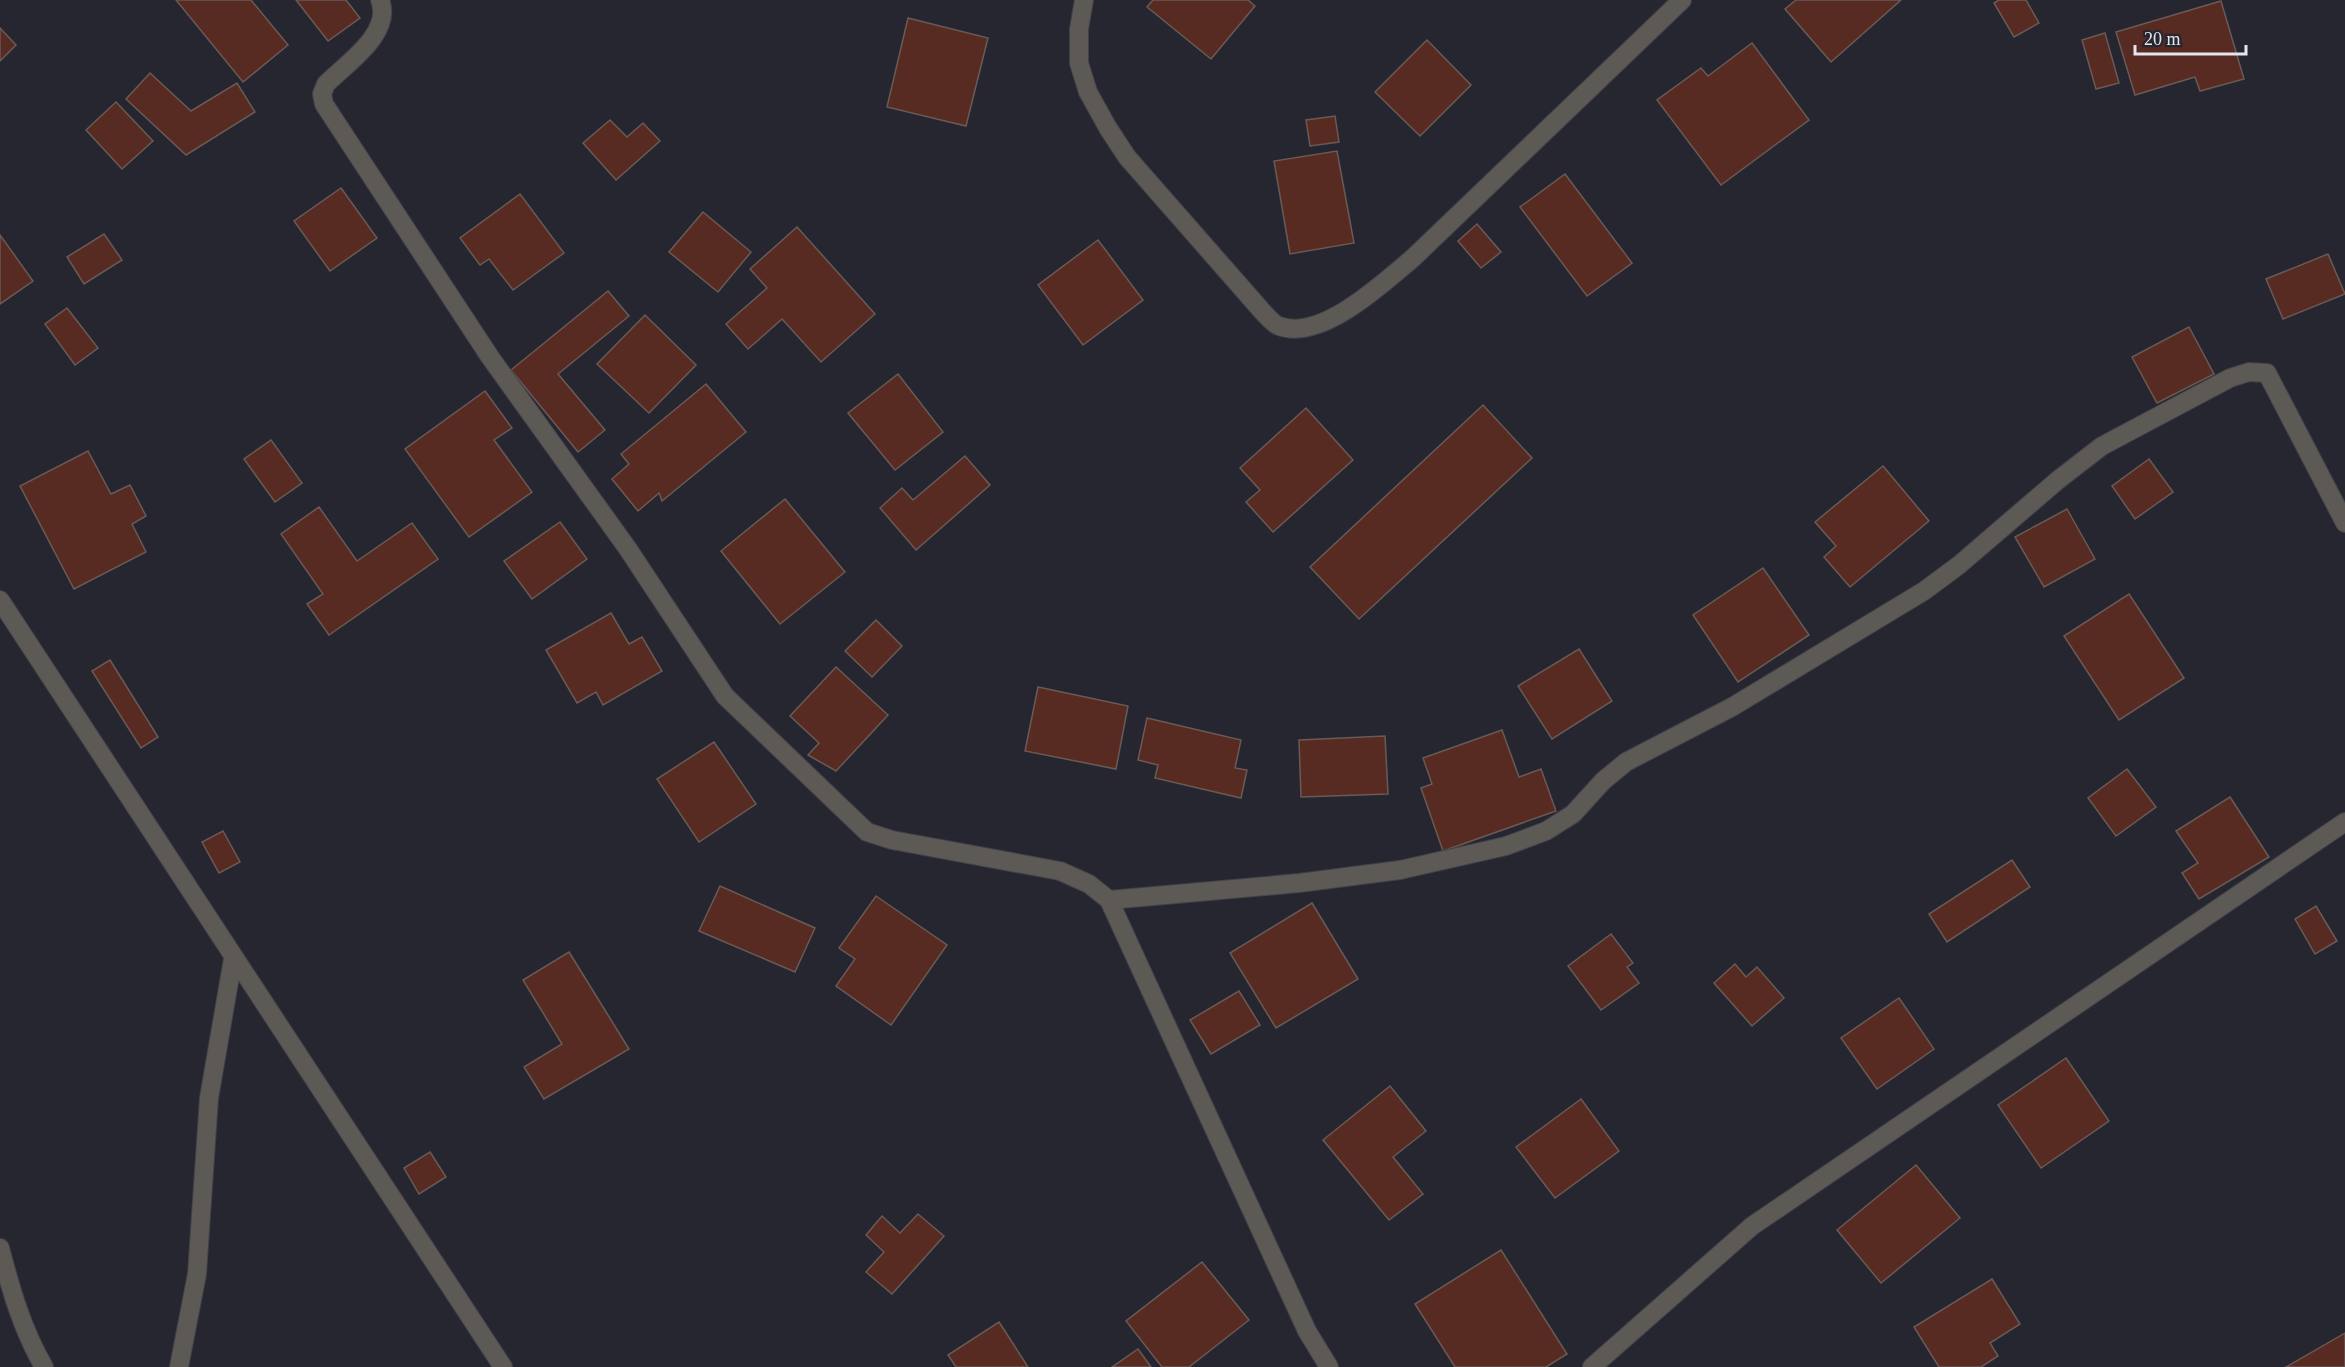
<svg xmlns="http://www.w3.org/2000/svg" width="2345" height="1367" viewBox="0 0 2345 1367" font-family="Georgia,serif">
	<rect width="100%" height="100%" fill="#262631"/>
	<g fill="#572b21" stroke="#6a5a56" stroke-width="1.5">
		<path d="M176,0H251L288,45L243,82Z"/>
		<path d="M296,0H346L360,18L328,41Z"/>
		<path d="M1153,0H1248L1255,6L1211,59L1147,7Z"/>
		<path d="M1796,0H1901L1831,62L1785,9Z"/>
		<path d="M1999,0H2026L2039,23L2014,37L1994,3Z"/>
		<path d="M2221,1L2244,79L2200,91L2195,77L2135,95L2116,32Z"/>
		<path d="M908,18L988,38L966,126L887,107Z"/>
		<path d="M0,28L16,45L0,61Z"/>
		<path d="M2105,33L2119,83L2096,89L2082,40Z"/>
		<path d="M1427,40L1471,85L1420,136L1375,92Z"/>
		<path d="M1752,43L1809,120L1721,185L1657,100L1701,68L1708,76Z"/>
		<path d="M150,73L191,111L237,83L255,112L186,155L126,99Z"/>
		<path d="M116,102L153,141L122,169L86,130Z"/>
		<path d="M1335,116L1339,142L1310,146L1306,120Z"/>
		<path d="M610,120L627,137L643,123L660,141L616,180L583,143Z"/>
		<path d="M1337,151L1354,243L1290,254L1274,161Z"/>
		<path d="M1565,174L1632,263L1587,296L1520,207Z"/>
		<path d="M341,188L377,238L330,271L294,221Z"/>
		<path d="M520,194L564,253L513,290L489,259L480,265L460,238Z"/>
		<path d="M703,212L751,252L718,292L669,252Z"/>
		<path d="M1477,224L1501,252L1481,268L1458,241Z"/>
		<path d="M797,227L875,314L821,362L782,319L748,349L726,324L767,288L750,269Z"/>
		<path d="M104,234L122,260L84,284L67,257Z"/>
		<path d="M0,235L33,281L0,304Z"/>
		<path d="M1098,240L1143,300L1083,345L1038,285Z"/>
		<path d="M2328,254L2345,294L2283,319L2266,279Z"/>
		<path d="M608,291L629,316L558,374L605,430L578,452L511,370Z"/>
		<path d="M67,308L98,348L75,365L45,324Z"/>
		<path d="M645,315L696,365L649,413L597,364Z"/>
		<path d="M2189,327L2214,374L2157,403L2132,357Z"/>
		<path d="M898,374L943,432L895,470L848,413Z"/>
		<path d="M706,384L746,432L662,501L659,493L638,511L612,479L629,464L621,454Z"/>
		<path d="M485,391L512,428L494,440L532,492L469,537L405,449Z"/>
		<path d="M1483,405L1532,458L1359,619L1310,567Z"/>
		<path d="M1306,408L1353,460L1273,532L1246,502L1260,490L1240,468Z"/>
		<path d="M271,440L302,483L275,502L244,459Z"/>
		<path d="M88,451L111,494L130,485L146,516L132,524L146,552L74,589L20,486Z"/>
		<path d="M965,456L990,485L916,550L880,508L902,488L913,500Z"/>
		<path d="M2149,459L2173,492L2135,519L2112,486Z"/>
		<path d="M1883,466L1929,521L1850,587L1824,557L1836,546L1815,522Z"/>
		<path d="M785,499L845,572L780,624L721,551Z"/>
		<path d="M319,507L357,561L412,523L438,559L329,635L307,604L323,594L281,534Z"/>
		<path d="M2067,509L2095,559L2044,587L2015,537Z"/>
		<path d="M560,522L587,559L532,599L504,561Z"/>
		<path d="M1763,568L1809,635L1738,682L1693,615Z"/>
		<path d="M2129,594L2184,678L2119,720L2064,636Z"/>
		<path d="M611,613L629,644L642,637L662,671L603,705L596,692L577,703L546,650Z"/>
		<path d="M876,620L902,646L872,677L845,651Z"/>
		<path d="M1579,649L1612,701L1552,739L1518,686Z"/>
		<path d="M110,660L158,737L141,748L92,671Z"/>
		<path d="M836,667L888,715L836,771L808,755L819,743L790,716Z"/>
		<path d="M1038,687L1128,706L1116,769L1025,751Z"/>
		<path d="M1147,718L1241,740L1235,768L1247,770L1241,798L1155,778L1158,765L1138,760Z"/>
		<path d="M1502,730L1519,777L1541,769L1556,811L1443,851L1421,788L1432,784L1423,758Z"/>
		<path d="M1385,736L1388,794L1301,797L1299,740Z"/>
		<path d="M714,742L756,804L699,842L657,779Z"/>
		<path d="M2127,769L2156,807L2116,836L2088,798Z"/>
		<path d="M2230,797L2269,857L2199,899L2182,873L2198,863L2176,831Z"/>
		<path d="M223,831L240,862L219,873L202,842Z"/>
		<path d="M2012,860L2030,887L1947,942L1929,914Z"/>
		<path d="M720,886L815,928L795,972L699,931Z"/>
		<path d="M876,896L947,945L891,1025L836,986L855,959L839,948Z"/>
		<path d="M1312,903L1358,979L1276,1028L1230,953Z"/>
		<path d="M2316,906L2337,941L2315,954L2295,919Z"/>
		<path d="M1611,934L1633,963L1627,967L1639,983L1601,1010L1568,966Z"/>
		<path d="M569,952L629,1049L544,1099L524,1067L562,1044L523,980Z"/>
		<path d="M1735,964L1746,977L1757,967L1784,998L1752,1026L1714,983Z"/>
		<path d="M1239,991L1260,1025L1211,1054L1190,1020Z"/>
		<path d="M1899,998L1934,1049L1877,1089L1841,1038Z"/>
		<path d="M2066,1058L2109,1121L2041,1168L1998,1105Z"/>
		<path d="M1390,1086L1426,1131L1393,1157L1423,1194L1389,1220L1323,1140Z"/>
		<path d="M1581,1099L1619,1151L1555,1198L1516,1147Z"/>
		<path d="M430,1152L446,1177L419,1194L404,1168Z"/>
		<path d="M1916,1165L1960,1218L1881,1283L1837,1230Z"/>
		<path d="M918,1214L944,1236L892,1294L866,1272L884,1252L866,1235L882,1216L900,1233Z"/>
		<path d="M1501,1250L1567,1354L1546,1367H1455L1415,1304Z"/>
		<path d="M1202,1262L1249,1320L1189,1367H1162L1126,1321Z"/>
		<path d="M1992,1279L2020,1324L1990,1343L1998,1356L1981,1367H1939L1914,1327Z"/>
		<path d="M999,1322L1028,1367H956L948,1355Z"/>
		<path d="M2345,1333V1367H2286Z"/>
		<path d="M1138,1349L1151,1367H1112Z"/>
	</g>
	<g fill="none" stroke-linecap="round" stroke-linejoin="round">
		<g stroke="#41414b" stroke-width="20">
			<g id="minor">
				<path d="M380,0C393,33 347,63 326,84L322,94L324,104L490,357L628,549L725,696L867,832L892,840L1060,871L1089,884L1109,900L1307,1331L1329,1367"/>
				<path d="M1084,0L1079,29V63L1088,92L1108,128L1127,157L1262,311C1267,316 1273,324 1279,326C1321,342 1383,283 1413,258L1682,0"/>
				<path d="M0,600L503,1367"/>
				<path d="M1109,900L1299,883L1400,870L1506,846L1546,831L1573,814L1603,781L1626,762L1732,707L1924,591L1959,565L2058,480L2102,446L2230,378L2249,372L2267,373L2345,523"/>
				<path d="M0,1248C11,1290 22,1329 44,1367"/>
				<path d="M179,1367L197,1274L209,1098L233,959"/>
				<path d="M1592,1367L1752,1226L2345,822"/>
			</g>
		</g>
		<use href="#minor" stroke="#5d5954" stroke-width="18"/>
	</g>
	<path d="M2135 45v9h111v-9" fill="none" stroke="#e5e5ed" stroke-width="3"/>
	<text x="2144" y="45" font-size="18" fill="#e5e5ed" stroke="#262631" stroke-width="4.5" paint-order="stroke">20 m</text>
</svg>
